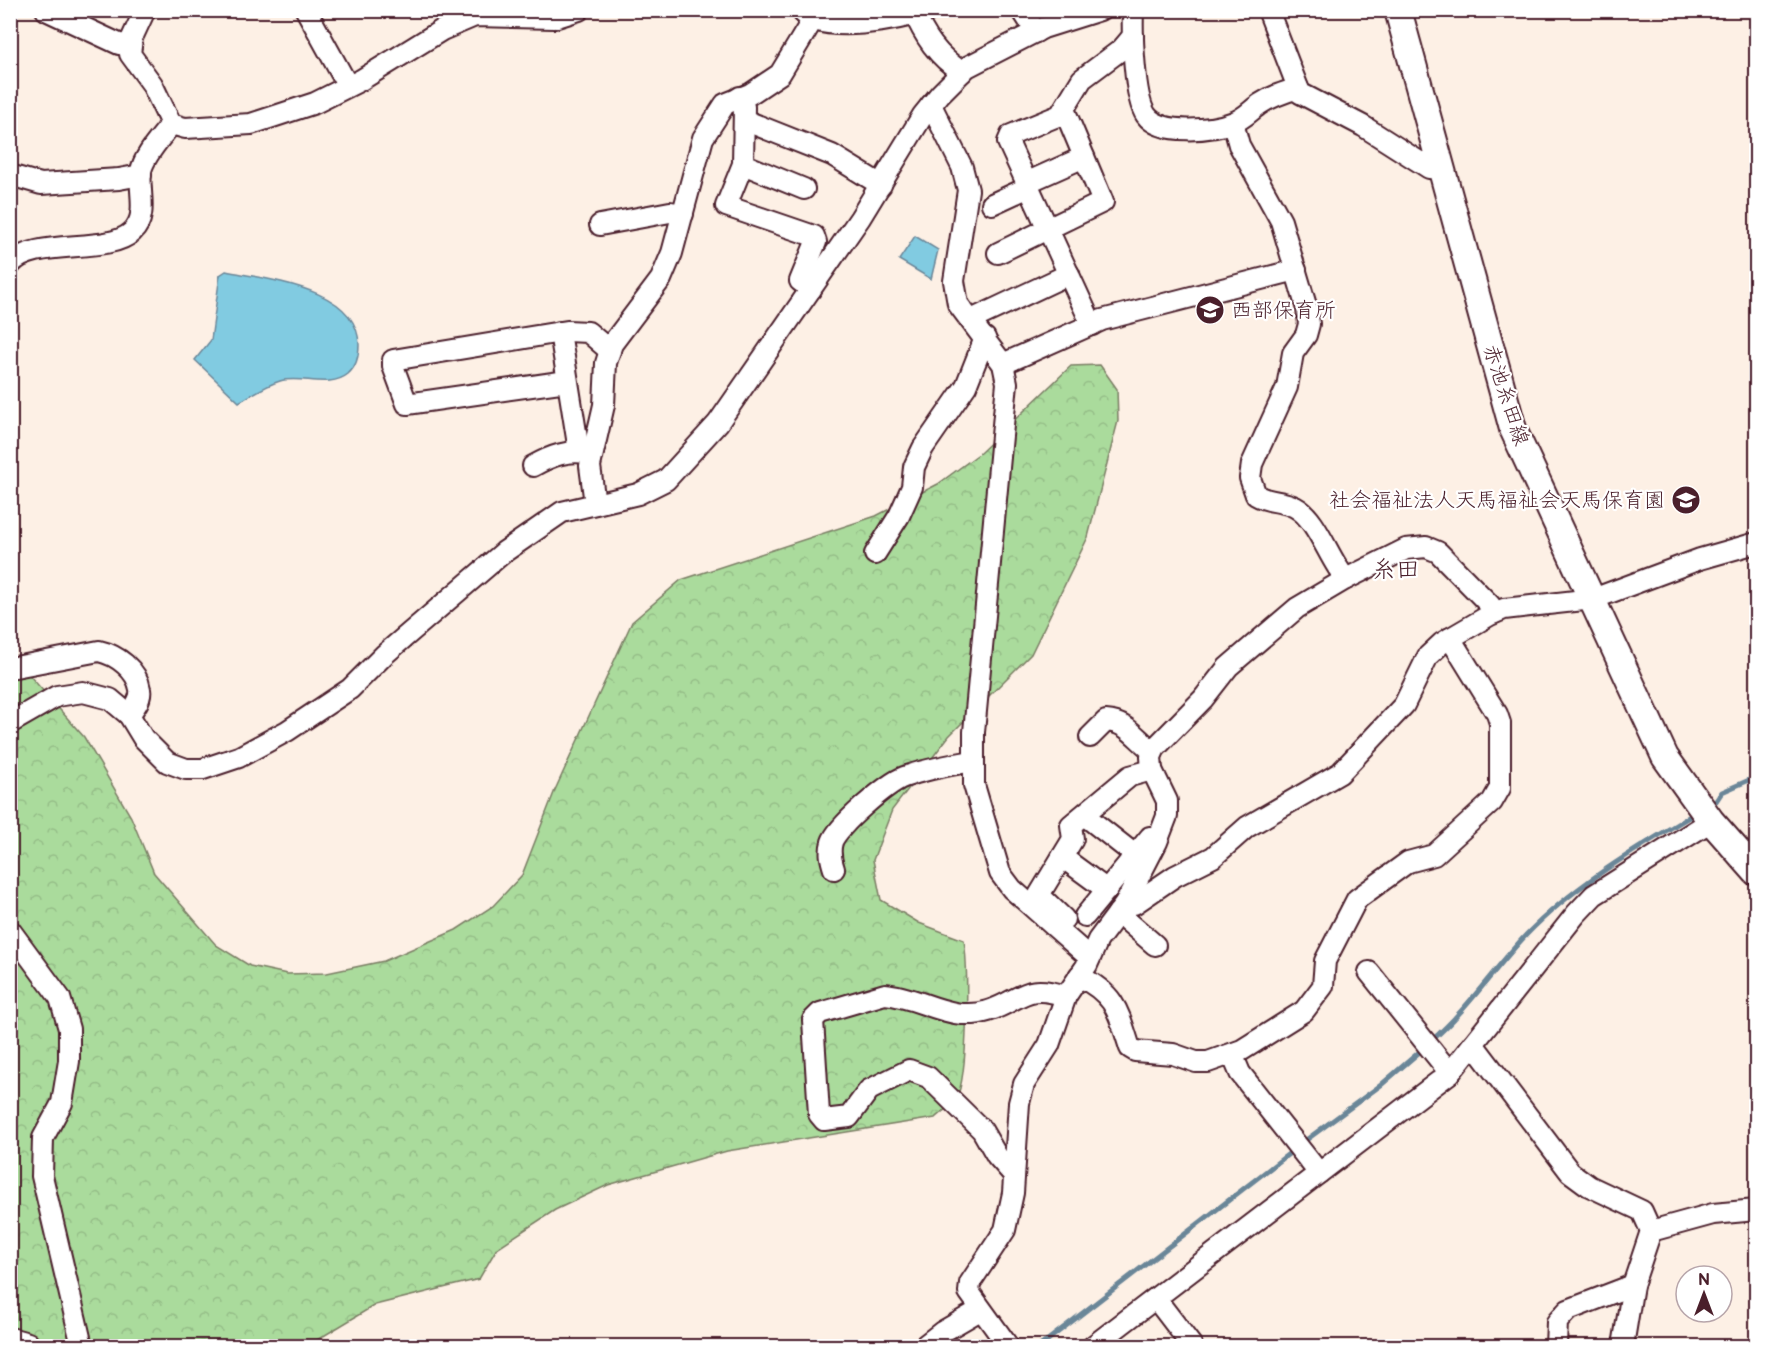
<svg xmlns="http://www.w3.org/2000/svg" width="1767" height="1357" viewBox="0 0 1767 1357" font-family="'Balsamiq Sans','Klee One',sans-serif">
	<defs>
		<pattern id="forest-crowns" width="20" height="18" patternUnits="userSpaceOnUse" patternTransform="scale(1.5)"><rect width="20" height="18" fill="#aadb9c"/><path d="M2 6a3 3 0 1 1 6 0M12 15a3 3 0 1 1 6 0" fill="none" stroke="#94bc87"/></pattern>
	</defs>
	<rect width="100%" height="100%" fill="#fdf0e5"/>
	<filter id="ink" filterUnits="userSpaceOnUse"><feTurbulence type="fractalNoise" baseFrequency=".0167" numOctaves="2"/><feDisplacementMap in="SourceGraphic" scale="12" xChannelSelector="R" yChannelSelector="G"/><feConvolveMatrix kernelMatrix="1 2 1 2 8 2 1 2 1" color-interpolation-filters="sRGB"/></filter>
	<g filter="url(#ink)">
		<path fill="url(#forest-crowns)" stroke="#7a7d64" stroke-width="1.5" d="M1100,365L1117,389L1118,421L1088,537L1031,654L949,736L892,810L873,860L881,900L919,923L964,940C968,968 969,1077 956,1099C952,1106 941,1112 935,1118L727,1151L608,1185L555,1210L497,1248L479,1279L375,1305L307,1346H11V662L23,668L84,737L131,817L154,873L216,945L250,966L287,974L327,973L384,961L456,930L493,906L522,875L555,790L632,622L681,580L876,516L938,484L980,453L1071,366Z"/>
		<g fill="#81cbe1" stroke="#6b8698" stroke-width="1.5">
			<path d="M915,236L938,250L931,279L899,260Z"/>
			<path d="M226,271C269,280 358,288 359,345C359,355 356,367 348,374C330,389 301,375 280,381C266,385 252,395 239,402L195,360L211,340L220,275Z"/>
		</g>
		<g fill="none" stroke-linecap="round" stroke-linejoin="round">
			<g stroke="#6b8698" stroke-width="5">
				<path d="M1708,806L1716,801L1722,792L1756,777"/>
				<path d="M1431,1041C1467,1010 1493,970 1526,935C1574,885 1638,848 1697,812"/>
				<path d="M1302,1143L1381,1085L1424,1048"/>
				<path d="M1040,1346L1295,1149"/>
			</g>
			<g stroke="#4a1f2b" stroke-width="24">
				<g id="minor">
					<path d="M46,10L119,44L131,45"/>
					<path d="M145,10L132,38L130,54L152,84L171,124L185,128L251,124L315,103L361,80L442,30L475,16L554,18L579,10"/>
					<path d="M306,10L348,86"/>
					<path d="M801,10C820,37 902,19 930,10"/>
					<path d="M913,10C924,36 938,57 962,72"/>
					<path d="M1022,10L1036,32"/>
					<path d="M1133,10C1132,33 1134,98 1146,115C1161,136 1213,130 1234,122C1245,118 1251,110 1260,104C1272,96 1285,92 1298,88"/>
					<path d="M1268,10L1300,93L1363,126L1429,168L1442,169"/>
					<path d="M740,97L744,107L743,164L726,206L814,236L816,242L800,281L811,289"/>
					<path d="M931,105L962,167L968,190L954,281L958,304L1003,364L1007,383L974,732V785L1000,873L1012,889L1090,958"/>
					<path d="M744,120L832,155L881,185"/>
					<path d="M1233,123L1239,145L1281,221L1307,309L1309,324L1306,335L1293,353L1287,387L1252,464L1250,478L1256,495C1269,503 1282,500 1295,507C1317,518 1329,560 1346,579"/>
					<path d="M743,164L804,189"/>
					<path d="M10,175L41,184L119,179L141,175"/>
					<path d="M1026,183L1084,157"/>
					<path d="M992,204L1029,187"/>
					<path d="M600,225L670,212L683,214"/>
					<path d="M998,253L1103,202L1064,109"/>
					<path d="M10,265C32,237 108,255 132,232C149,216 138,191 141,171C144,155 162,137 171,124"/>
					<path d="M971,320L1069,274"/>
					<path d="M1092,325L1008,142L1011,135L1060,115L1082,79L1122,49L1133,36"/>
					<path d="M560,332L579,451"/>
					<path d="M1003,364L1102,320L1296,270"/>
					<path d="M567,381L407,404L393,366V360L567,331L588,332L610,351"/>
					<path d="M533,466C551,456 568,449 590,454"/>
					<path d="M595,504L590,466L604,405L606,363L612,344L661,279L672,253L703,138L725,104L750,94L780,74L812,21"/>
					<path d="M875,554L899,516L912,487L914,467L923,448L966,386L985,338"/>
					<path d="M10,668L99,651C117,655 137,670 140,689C142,699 134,708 129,715"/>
					<path d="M10,723L57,696L83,692L110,699L129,715L143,738L167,762L186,769H203L239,757L287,731L350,689L385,654L504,552L562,512L638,494L666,480L718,423L860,218L923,115L940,94L967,67L1043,28L1100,10"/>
					<path d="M1090,737L1106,721C1128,722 1137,740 1153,751"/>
					<path d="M1084,815L1135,855"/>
					<path d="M1062,857L1107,890"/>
					<path d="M834,869C831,860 829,852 832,842C837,826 888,783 904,777C926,769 950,765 973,761"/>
					<path d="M1125,904H1134L1175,876L1213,857L1247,827L1340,773L1404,705L1428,656L1442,643L1490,615L1504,609L1593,599L1700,559L1756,543"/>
					<path d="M1118,913L1155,945"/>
					<path d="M1085,916L1150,837"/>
					<path d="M1064,919L1039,895L1073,839L1071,825L1130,776L1152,770"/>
					<path d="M10,930L60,998L69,1029V1061L62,1103L43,1138L42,1176L82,1346"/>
					<path d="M1369,972L1450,1073"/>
					<path d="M1079,976C1116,995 1118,1011 1130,1048L1135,1051L1173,1054L1196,1062H1208L1242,1050L1304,1011L1323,986L1325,961L1357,899L1408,862L1434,855L1492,802L1500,788V723L1497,714L1450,638"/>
					<path d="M1473,1044L1570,1172L1589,1186L1642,1211L1651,1231L1633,1285L1623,1346"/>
					<path d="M1232,1054L1240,1073L1319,1173"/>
					<path d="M1012,1173L997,1156L982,1130L928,1077L909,1070L869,1090L849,1117L824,1120L819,1114L813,1020L820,1013L885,994C921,997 951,1023 988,1011C1023,1000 1023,982 1066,996"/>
					<path d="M1651,1231L1713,1214L1756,1210"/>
					<path d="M1156,1299L1192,1346"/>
					<path d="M10,1338L28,1343L29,1346"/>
					<path d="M924,1346L942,1332L980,1310"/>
					<path d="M1008,1346L969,1292L970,1283L1005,1230L1013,1193L1019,1103L1024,1084L1049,1045L1066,996L1087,965L1098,940L1125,904L1157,842L1167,816V801L1152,770L1151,757L1155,748L1203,699L1228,667L1297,608L1346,579L1406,549L1426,547L1438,552L1490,605L1494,613"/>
					<path d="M1093,1346L1450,1073L1576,914L1594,895L1711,821"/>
					<path d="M1556,1346L1557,1322L1568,1310L1633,1285"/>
				</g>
			</g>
			<g stroke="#4a1f2b" stroke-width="30">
				<path id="major" d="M1398,10L1513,429L1665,757L1711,821L1756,872"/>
			</g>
			<use href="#minor" stroke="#fff" stroke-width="20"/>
			<use href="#major" stroke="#fff" stroke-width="26"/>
		</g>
	</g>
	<defs>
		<g id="school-disc" transform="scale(1.5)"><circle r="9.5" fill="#4a1f2b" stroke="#fff"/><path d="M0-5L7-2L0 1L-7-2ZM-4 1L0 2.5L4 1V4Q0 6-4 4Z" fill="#fff"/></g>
	</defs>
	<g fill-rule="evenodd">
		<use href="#school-disc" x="1210" y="310"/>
		<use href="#school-disc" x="1686" y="500"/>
	</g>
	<g text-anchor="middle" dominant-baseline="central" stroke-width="4.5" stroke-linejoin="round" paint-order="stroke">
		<g font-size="21" fill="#4a1f2b" stroke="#fff" text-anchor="start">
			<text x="1231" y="310">西部保育所</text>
			<text x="1665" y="500" text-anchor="end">社会福祉法人天馬福祉会天馬保育園</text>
		</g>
		<g font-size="21" fill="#4a1f2b" stroke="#fff">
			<text transform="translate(1506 395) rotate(72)">赤池糸田線</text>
		</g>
		<g font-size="24" fill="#4a1f2b" stroke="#fff">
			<text x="1396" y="569">糸田</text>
		</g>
	</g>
	<rect width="1767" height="1357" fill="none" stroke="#fff" stroke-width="36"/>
	<rect x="18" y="18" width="1731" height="1321" fill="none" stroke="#4a1f2b" stroke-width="2" filter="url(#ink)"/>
	<g transform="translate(1704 1294)"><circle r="28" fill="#ffffff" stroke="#b7a5aa" stroke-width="1.5"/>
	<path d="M0-4.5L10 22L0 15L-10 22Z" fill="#4a1f2b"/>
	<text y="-9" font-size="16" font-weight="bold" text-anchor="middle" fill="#4a1f2b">N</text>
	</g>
</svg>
